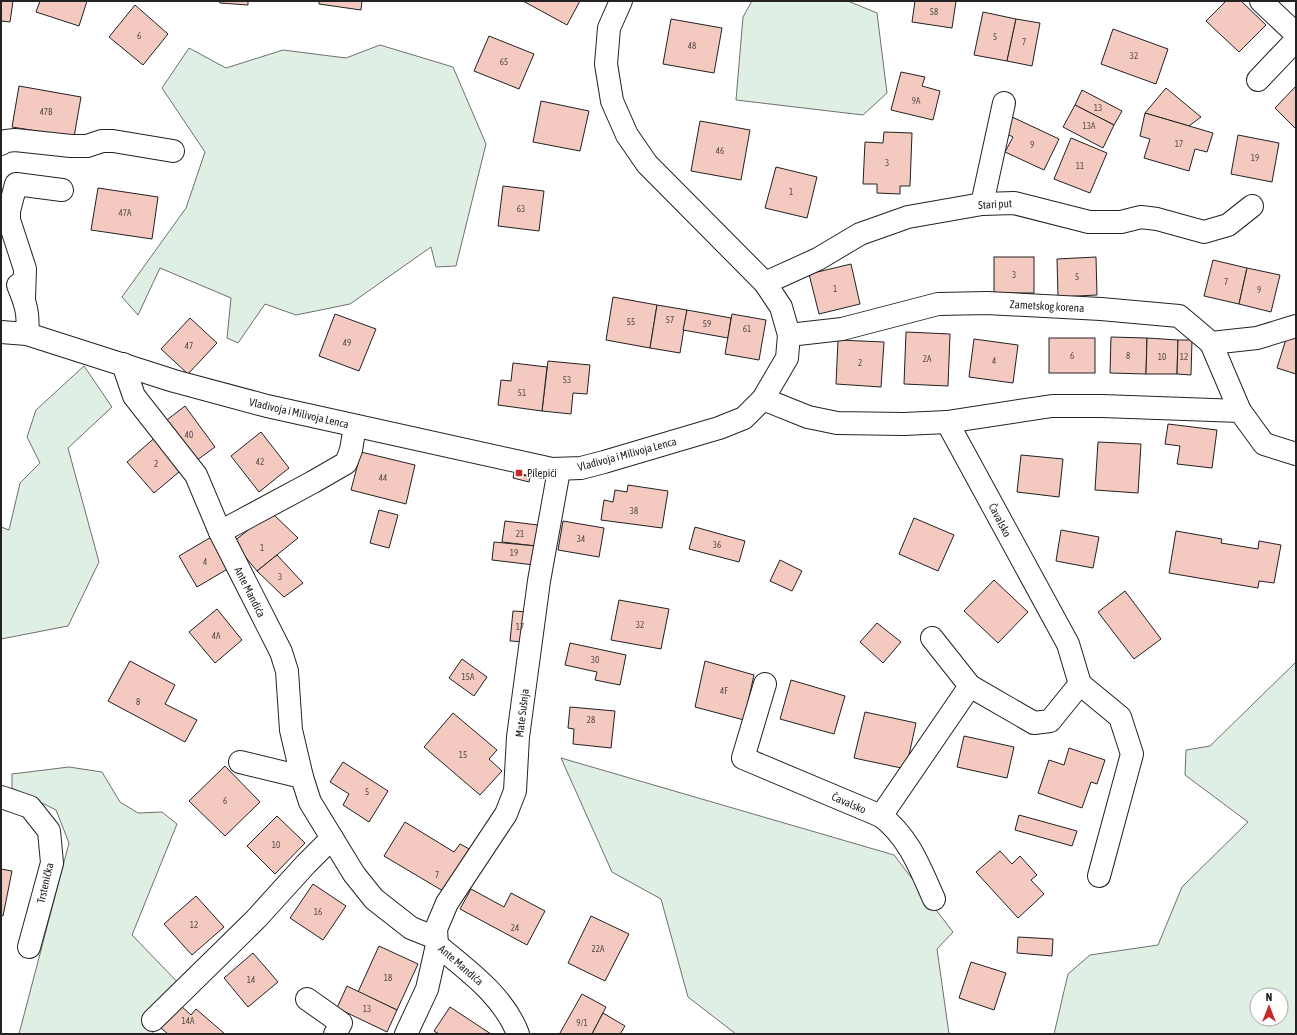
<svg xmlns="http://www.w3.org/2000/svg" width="1297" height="1035" viewBox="0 0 1297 1035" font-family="'Asap Condensed',sans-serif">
	<rect width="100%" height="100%" fill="#fff"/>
	<g fill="#e0efe3" stroke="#6f6f6f" fill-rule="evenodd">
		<path d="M752,1H848L877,13L887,93L863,115L736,100L743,17Z"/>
		<path d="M380,45L453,67L486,144L456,266L436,267L431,247L350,304L296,315L265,304L238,343L227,338L231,298L160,268L138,315L122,297L186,208L205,152L162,88L189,48L226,68L283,50L346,58Z"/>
		<path d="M84,366L112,407L68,448L99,562L68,626L1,639V527L9,530L20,483L40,463L27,437L36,410Z"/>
		<path d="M1296,662V1034H1054L1068,974L1090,955L1158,945L1182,887L1248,822L1185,775L1186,750L1210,746ZM1257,995H1281V1019H1257Z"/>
		<path d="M561,758L894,855L953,932L937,949L949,1034H736L688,997L661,899L612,872Z"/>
		<path d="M69,767L102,772L120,802L138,813L162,812L177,824L132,935L187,992L162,1016L152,1034H19L69,843L56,810L12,788V774Z"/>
	</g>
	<g fill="#f3c9c0" stroke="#222">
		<path d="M1,1H13L10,22L1,21Z"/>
		<path d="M40,1H87L79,26L36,12Z"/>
		<path d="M218,1H248V5L220,3Z"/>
		<path d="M319,1H362L361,10L319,4Z"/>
		<path d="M523,1H580L567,25Z"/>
		<path d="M915,1H956L952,28L912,22Z"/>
		<path d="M1226,1H1241L1266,25L1239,52L1206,21Z"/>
		<path d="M135,5L168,34L143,65L109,37Z"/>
		<path d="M983,12L1016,19L1007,61L974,55Z"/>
		<path d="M671,19L722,28L714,73L663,64Z"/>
		<path d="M1016,19L1040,23L1032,66L1007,61Z"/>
		<path d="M1113,29L1168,49L1156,84L1101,64Z"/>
		<path d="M489,36L534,54L519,89L474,71Z"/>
		<path d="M901,72L925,77L922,86L940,91L933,120L891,110Z"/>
		<path d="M19,86L81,97L74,137L12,127Z"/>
		<path d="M1296,86V129L1275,108Z"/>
		<path d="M1166,88L1201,117L1189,126L1145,113Z"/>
		<path d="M1082,90L1122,111L1114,125L1075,105Z"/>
		<path d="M541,101L589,111L580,151L533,142Z"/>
		<path d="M1075,105L1114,125L1103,148L1063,127Z"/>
		<path d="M1145,113L1213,133L1207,152L1195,149L1189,171L1144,158L1150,139L1140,136Z"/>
		<path d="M1010,116L1059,139L1044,170L1005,152L1013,137L1003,132Z"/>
		<path d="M700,121L750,130L741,180L691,171Z"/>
		<path d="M884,132L912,133L910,186H900V194L877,193V184H863L865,142L883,143Z"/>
		<path d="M1238,135L1279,143L1272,182L1231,174Z"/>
		<path d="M1071,138L1107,153L1090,193L1054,179Z"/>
		<path d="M776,167L817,177L807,218L765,208Z"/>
		<path d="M503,186L544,191L539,231L498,226Z"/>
		<path d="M98,188L158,197L152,239L91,230Z"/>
		<rect x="994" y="257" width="40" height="36"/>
		<path d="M1096,257L1097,295L1058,297L1057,259Z"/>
		<path d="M1213,260L1247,268L1239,304L1204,296Z"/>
		<path d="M851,264L860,304L819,314L809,274Z"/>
		<path d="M1247,268L1280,275L1271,312L1239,304Z"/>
		<path d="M613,297L657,305L650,348L606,340Z"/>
		<path d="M657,305L687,310L680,353L650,348Z"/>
		<path d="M687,310L731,318L728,338L683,330Z"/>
		<path d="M335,314L376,329L359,371L319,356Z"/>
		<path d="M732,314L766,320L759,360L725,354Z"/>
		<path d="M190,318L217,343L188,374L161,349Z"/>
		<path d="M906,332L950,334L948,386L904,384Z"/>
		<path d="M1287,336L1296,339V374L1277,368Z"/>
		<path d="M1111,337L1147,338L1146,374L1110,373Z"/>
		<rect x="1049" y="338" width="46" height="35"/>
		<path d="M1147,338L1178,340L1177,374H1146Z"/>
		<path d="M974,339L1018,345L1013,383L969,377Z"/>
		<path d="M838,340L884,342L881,387L836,384Z"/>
		<path d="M1178,340H1192L1191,375L1177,374Z"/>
		<path d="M548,361L590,365L587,394L573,393L571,414L542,411Z"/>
		<path d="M513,363L547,367L542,411L498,405L501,380L511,381Z"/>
		<path d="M185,406L215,447L193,463L163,423Z"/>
		<path d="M1168,424L1217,430L1212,468L1177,464L1180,446L1165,444Z"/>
		<path d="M261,432L289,468L259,492L231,456Z"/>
		<path d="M158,435L185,467L154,493L127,462Z"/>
		<path d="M1098,442L1141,444L1138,493L1095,490Z"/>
		<path d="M361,452L415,465L406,504L351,490Z"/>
		<path d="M1021,455L1063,459L1059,497L1017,492Z"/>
		<path d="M514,473L530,477L529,482L513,478Z"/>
		<path d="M628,485L668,491L662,528L601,520L604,500L613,502L615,490L627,492Z"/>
		<path d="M379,510L398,515L389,548L370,543Z"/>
		<path d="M271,512L298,538L257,571L233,542Z"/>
		<path d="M914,518L954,535L938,571L899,554Z"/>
		<path d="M505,521L538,525L536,546L502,542Z"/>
		<path d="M563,521L604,528L599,557L558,550Z"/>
		<path d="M695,527L745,541L739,562L689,549Z"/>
		<path d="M1061,530L1099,537L1093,568L1056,561Z"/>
		<path d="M1176,531L1222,539L1221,543L1258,549L1259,541L1281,545L1274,583L1259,581L1258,588L1169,573Z"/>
		<path d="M213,536L231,567L197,587L179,556Z"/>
		<path d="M494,542L536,546L534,565L492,560Z"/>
		<path d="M277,555L303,583L284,597L257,571Z"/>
		<path d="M780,560L802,571L792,591L770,581Z"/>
		<path d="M994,580L1028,612L998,643L964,611Z"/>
		<path d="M1125,591L1161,639L1134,659L1098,612Z"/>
		<path d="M619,600L669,609L661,649L611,640Z"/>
		<path d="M217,609L242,640L215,663L189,632Z"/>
		<path d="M513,611L529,612L526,642L510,641Z"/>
		<path d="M877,623L901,642L883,663L860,642Z"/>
		<path d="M570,643L626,655L620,685L595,680L597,672L565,665Z"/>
		<path d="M462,659L487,677L474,696L449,678Z"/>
		<path d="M130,661L175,685L165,704L197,720L185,742L108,701Z"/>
		<path d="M705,661L754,675L744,720L695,707Z"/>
		<path d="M791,680L845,696L834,734L780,719Z"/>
		<path d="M570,707L615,711L611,748L573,744L574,729L568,728Z"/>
		<path d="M865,712L916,723L906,769L854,758Z"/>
		<path d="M453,713L497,750L489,759L502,771L480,795L424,747Z"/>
		<path d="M964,736L1014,747L1007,778L957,767Z"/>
		<path d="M1069,748L1105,760L1097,784L1091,782L1082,808L1038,793L1049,760L1064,765Z"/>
		<path d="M343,762L388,791L369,822L343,805L349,794L330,782Z"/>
		<path d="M225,766L260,802L225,836L189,801Z"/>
		<path d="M1019,815L1077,831L1072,846L1015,830Z"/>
		<path d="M277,816L305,843L275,874L247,846Z"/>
		<path d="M405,822L454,852L460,844L473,851L448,894L384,856Z"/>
		<path d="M1000,851L1012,864L1020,856L1037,875L1031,880L1044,894L1018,918L976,872Z"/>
		<path d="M1,869L12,871L3,916L1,915Z"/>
		<path d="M313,884L346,906L323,940L290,918Z"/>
		<path d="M471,889L504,907L511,893L545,911L527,945L460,909Z"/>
		<path d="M196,896L224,927L192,955L164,924Z"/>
		<path d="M591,916L629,934L605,981L568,963Z"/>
		<path d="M1018,937L1053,939L1052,956L1017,953Z"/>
		<path d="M379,946L418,964L397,1010L358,992Z"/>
		<path d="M253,953L278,982L248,1007L224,978Z"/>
		<path d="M971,962L1006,973L994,1010L959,998Z"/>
		<path d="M347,986L397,1010L387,1032L337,1008Z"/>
		<path d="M582,994L606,1007L592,1034H561L560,1033Z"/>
		<path d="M180,1005L191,1015L196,1009L225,1034H168L161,1028Z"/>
		<path d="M450,1007L491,1034H439L434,1031Z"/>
		<path d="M603,1013L625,1026L620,1034H592Z"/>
	</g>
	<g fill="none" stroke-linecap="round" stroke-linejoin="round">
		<g stroke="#222" stroke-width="24">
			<g id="minor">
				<path d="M1261,1L1296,34"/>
				<path d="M1258,80L1296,40"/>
				<path d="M1,144L6,141L15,140L71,146H87L102,141H113L173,151"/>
				<path d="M982,204L1004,103"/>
				<path d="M765,283L818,259L860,234L908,217L982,204L1014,203L1089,222H1121L1141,217L1157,219L1204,232L1228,225L1252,206"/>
				<path d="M18,285C26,304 29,314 27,334"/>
				<path d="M24,299L25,269L9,220V211L16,184L62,190"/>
				<path d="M1,332L27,334L174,381L267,406L552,469L581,468L604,462L719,428L744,418L763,399L787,358L789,335L781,307L765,283L647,164L627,135L612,101L606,64L609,28L621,1"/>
				<path d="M789,335L842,329L938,304L987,303L1101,309L1179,316L1211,343L1257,338L1296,326"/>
				<path d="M1211,343L1240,411"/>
				<path d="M123,364L134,396L196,475L220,532L281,652L287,671L291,730L302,777L310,802L354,874L374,899L411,928L436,938"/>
				<path d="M763,399L808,417L837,423L904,424L947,422L1052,406H1102L1240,411L1264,444L1296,454"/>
				<path d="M947,422L1068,644L1080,684L1120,717L1132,754L1099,876"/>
				<path d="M220,532L313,482L346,463L351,450L355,426"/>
				<path d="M932,638L970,686"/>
				<path d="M765,684L743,758L881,816L970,686L1034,723L1050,721L1080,684"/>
				<path d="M240,762L302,777"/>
				<path d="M1,797L30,807L49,831L52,863L29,947"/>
				<path d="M881,816C909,837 920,868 934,899"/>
				<path d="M437,945C467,970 504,996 518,1034"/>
				<path d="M307,999L341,1023L335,1034"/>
				<path d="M153,1020L256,919L306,864L332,838"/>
				<path d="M406,1034L427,989L437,945L436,929L447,903L506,814L515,791L518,737L539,581L559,470"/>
			</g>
		</g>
		<use href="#minor" stroke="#fff" stroke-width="22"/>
	</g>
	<rect fill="#c62828" stroke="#fff" stroke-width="1.5" x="515" y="469" width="8" height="8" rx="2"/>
	<g text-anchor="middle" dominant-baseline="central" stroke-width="3" stroke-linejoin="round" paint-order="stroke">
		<g font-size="9" fill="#564c4a">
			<text x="934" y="12">58</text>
			<text x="139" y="36">6</text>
			<text x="995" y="37">5</text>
			<text x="1024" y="42">7</text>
			<text x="692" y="46">48</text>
			<text x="1134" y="56">32</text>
			<text x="504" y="62">65</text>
			<text x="916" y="101">9A</text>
			<text x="1098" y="108">13</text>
			<text x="46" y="112">47B</text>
			<text x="1089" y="126">13A</text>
			<text x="1179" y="144">17</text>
			<text x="1032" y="145">9</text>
			<text x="720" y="151">46</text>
			<text x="1255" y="158">19</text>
			<text x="887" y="163">3</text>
			<text x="1080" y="166">11</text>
			<text x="791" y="192">1</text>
			<text x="521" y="209">63</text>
			<text x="125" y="213">47A</text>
			<text x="1014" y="275">3</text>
			<text x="1077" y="277">5</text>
			<text x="1226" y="282">7</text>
			<text x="835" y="289">1</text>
			<text x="1259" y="290">9</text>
			<text x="670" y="320">57</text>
			<text x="631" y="322">55</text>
			<text x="707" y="324">59</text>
			<text x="747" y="329">61</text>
			<text x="347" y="343">49</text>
			<text x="189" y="346">47</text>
			<text x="1072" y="356">6</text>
			<text x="1128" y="356">8</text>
			<text x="1162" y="357">10</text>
			<text x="1184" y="357">12</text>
			<text x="927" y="359">2A</text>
			<text x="994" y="361">4</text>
			<text x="860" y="363">2</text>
			<text x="567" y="380">53</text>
			<text x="522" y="393">51</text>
			<text x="189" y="435">40</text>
			<text x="260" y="462">42</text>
			<text x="156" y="464">2</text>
			<text x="383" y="478">44</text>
			<text x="634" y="511">38</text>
			<text x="520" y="534">21</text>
			<text x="581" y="539">34</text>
			<text x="717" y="545">36</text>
			<text x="262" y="548">1</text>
			<text x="514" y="553">19</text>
			<text x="205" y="562">4</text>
			<text x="280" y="577">3</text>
			<text x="640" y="625">32</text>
			<text x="520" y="627">17</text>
			<text x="216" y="636">4A</text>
			<text x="595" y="660">30</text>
			<text x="468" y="677">15A</text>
			<text x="724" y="691">4F</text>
			<text x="138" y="702">8</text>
			<text x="591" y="720">28</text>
			<text x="463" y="755">15</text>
			<text x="367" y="792">5</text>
			<text x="225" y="801">6</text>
			<text x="276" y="845">10</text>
			<text x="437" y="875">7</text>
			<text x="318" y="912">16</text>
			<text x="194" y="925">12</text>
			<text x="515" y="928">24</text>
			<text x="598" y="949">22A</text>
			<text x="388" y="978">18</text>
			<text x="251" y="980">14</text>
			<text x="367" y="1009">13</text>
			<text x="188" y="1021">14A</text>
			<text x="582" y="1023">9/1</text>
		</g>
		<g font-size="11" fill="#222" stroke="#fff">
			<text transform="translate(995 204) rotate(-3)">Stari put</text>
			<text transform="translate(1047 306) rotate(3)">Zametskog korena</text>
			<text transform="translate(299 413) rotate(13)">Vladivoja i Milivoja Lenca</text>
			<text transform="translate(627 454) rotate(-15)">Vladivoja i Milivoja Lenca</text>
			<text transform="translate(1000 520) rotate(63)">Čavalsko</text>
			<text transform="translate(250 592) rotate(63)">Ante Mandića</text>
			<text transform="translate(522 713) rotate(-83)">Mate Sušnja</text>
			<text transform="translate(849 803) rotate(23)">Čavalsko</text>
			<text transform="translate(45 883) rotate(-77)">Trstenička</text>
			<text transform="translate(461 965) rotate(41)">Ante Mandića</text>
		</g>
		<g font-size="11" fill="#222" stroke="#fff" text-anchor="start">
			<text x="527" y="473">Pilepići</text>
		</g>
	</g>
	<rect width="1297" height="1035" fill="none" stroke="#222222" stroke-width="4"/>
	<g transform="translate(1269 1007)"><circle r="19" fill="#ffffff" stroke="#a7a7a7"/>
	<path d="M0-3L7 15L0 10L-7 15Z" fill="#c62828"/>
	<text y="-6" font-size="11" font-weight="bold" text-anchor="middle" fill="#222222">N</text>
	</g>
</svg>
